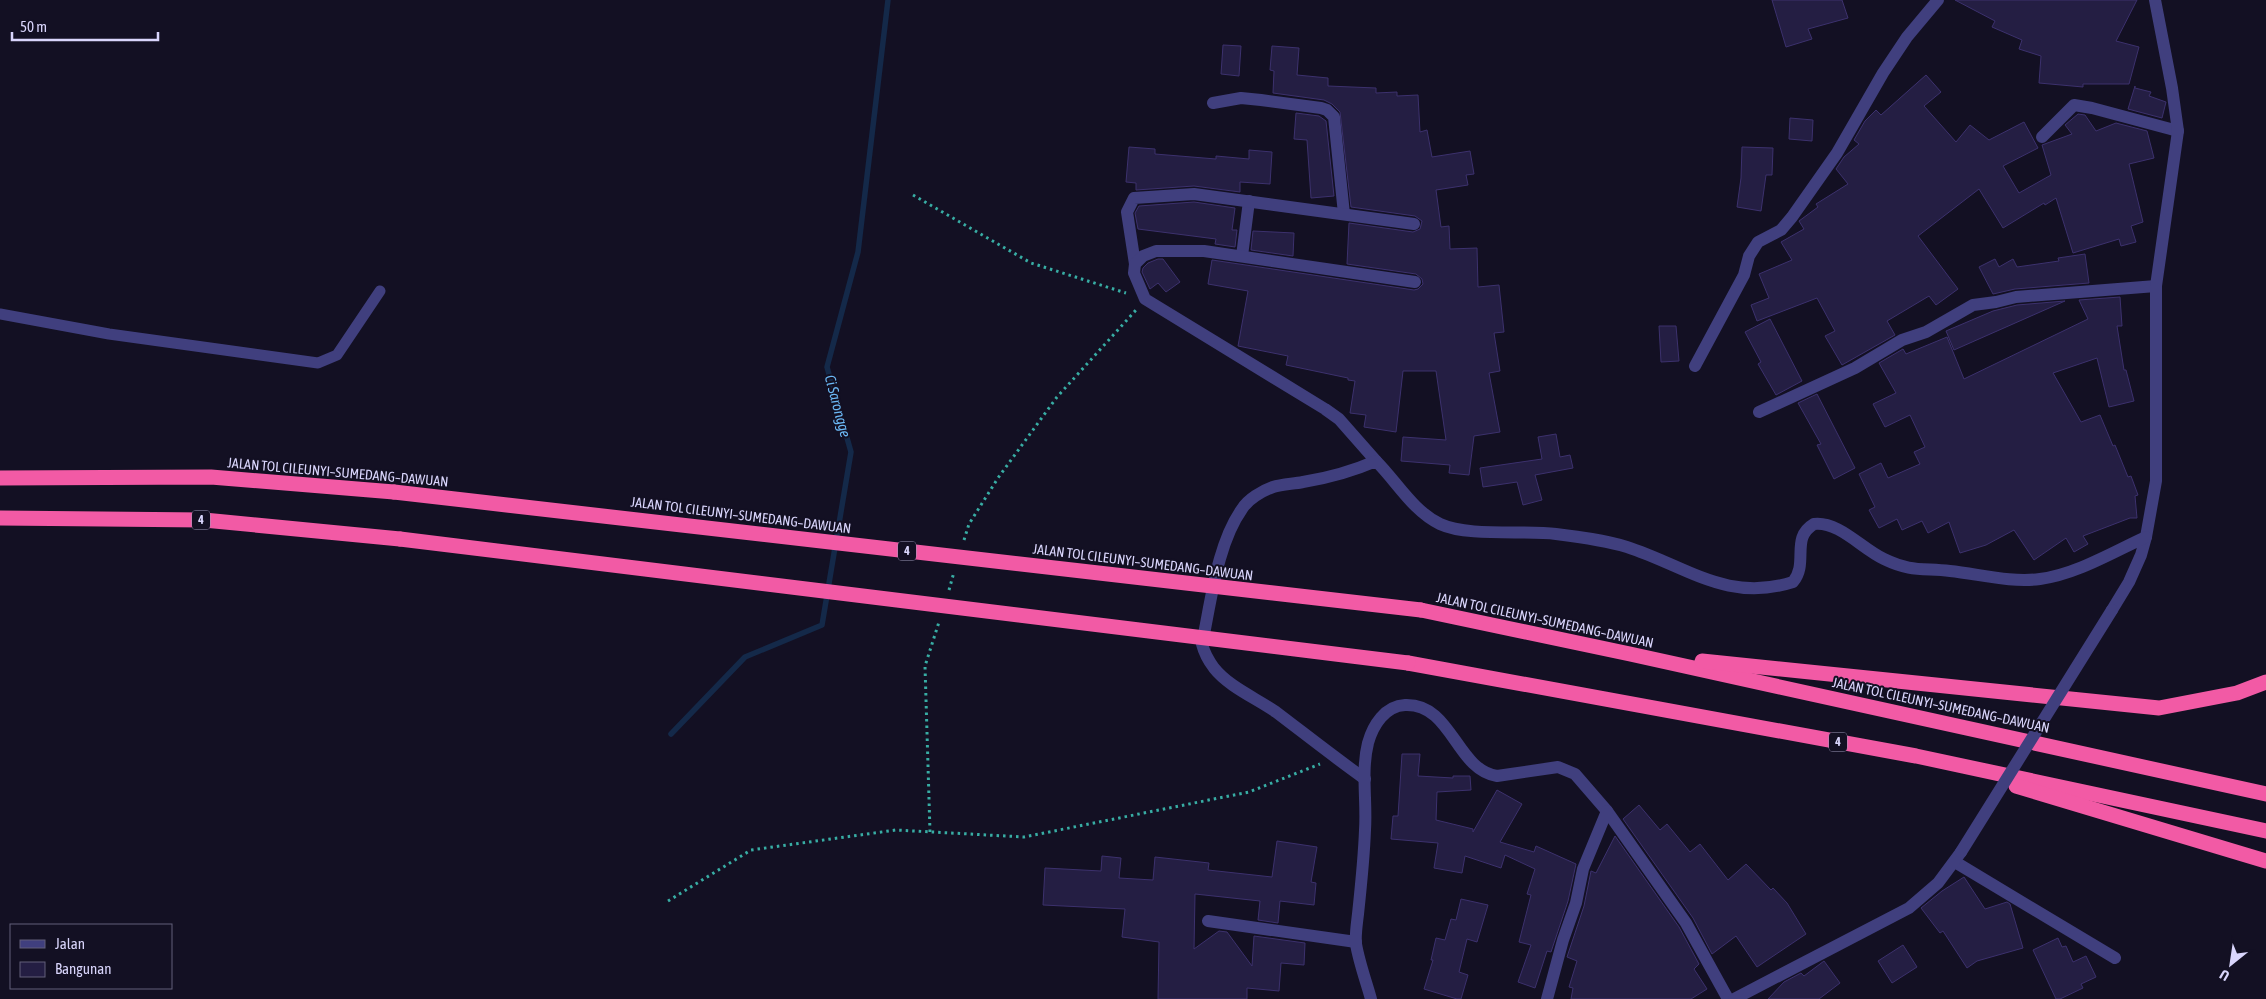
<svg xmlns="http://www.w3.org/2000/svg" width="2266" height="999" viewBox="0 0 2266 999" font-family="'Asap Condensed',sans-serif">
	<rect width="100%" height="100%" fill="#131023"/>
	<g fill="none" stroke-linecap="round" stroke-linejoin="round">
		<path stroke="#142949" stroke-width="5.5" d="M671,734L745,657L822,625L851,452L827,367L858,252L888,0"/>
	</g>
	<g fill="#241e43" stroke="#3c316d">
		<path d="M1772,0H1842L1848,18L1808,29L1812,39L1786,47Z"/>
		<path d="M1955,0H2137L2116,41L2139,47L2129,84H2083V87L2039,83L2041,56L2019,49L2022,40L1992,27L1995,21Z"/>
		<path d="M1223,45L1241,46L1239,76L1221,74Z"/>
		<path d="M1272,46L1299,48L1297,75L1328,78V86L1376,88V93L1397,92V96L1418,95L1420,132L1427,130L1432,157L1470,151L1474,174L1466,175L1468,185L1436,190L1441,227L1449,226L1450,249L1477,248L1478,287L1499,285L1504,332L1494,333L1500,371L1489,373L1500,432L1474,436L1469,475L1449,473L1450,465L1401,461L1403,437L1446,440L1436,371H1403L1396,432L1364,427L1366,415L1350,413L1355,381L1348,380V378L1286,365L1288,356L1238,346L1248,291L1208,284L1212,260L1414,290L1418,289L1423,284L1422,279L1416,274L1347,264L1349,223L1413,232L1420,229L1422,221L1415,216L1351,207L1340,112L1332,104L1324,100L1273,93L1274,71L1270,70Z"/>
		<path d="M1926,75L1941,92L1924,106L1956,142L1970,125L1989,140L2024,122L2038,148L2003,166L2019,193L2051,175L2042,145L2072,134L2065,125L2078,114L2085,115L2096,131L2116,123L2147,131L2154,158L2129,164L2143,222L2131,226L2136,242L2121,246L2119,239L2073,253L2056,198L2045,205L2044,203L2003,228L1979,189L1918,236L1958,289L1936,305L1929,296L1887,321L1895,335L1842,365L1825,336L1835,331L1817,298L1757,321L1751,305L1769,298L1759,274L1792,260L1781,242L1804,229L1799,221L1818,207L1816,204L1848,184L1836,169L1844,157L1859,144L1854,140L1865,121L1876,110L1881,115Z"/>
		<path d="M2135,86V88L2151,92L2149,96L2166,102L2162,118L2128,109Z"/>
		<path d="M1296,113L1319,116L1326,121L1334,196L1311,198L1307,140L1294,139Z"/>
		<path d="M1790,118L1813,120L1812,141L1789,139Z"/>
		<path d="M1129,147L1155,149V154L1216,159V156L1249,159V150L1272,152L1270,184L1240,182V192L1194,186L1136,190V183L1126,182Z"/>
		<path d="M1742,147L1773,148L1772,175H1766L1761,211L1737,207L1741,178Z"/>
		<path d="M1194,202L1235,208L1232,230H1237L1235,247L1215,244L1216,239L1138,229L1135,213L1139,206Z"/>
		<path d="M1253,231L1294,233L1293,256L1251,250Z"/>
		<path d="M2085,254L2089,283L2015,289L1993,294L1979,267L1995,259L1999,267L2013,259L2017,267L2059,261L2058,258Z"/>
		<path d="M1158,259H1163L1180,282L1166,292L1158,283L1150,289L1142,272L1143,268L1148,263Z"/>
		<path d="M2120,297L2122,326H2117L2124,370H2126L2134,401L2109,407L2097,358L2053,373L2081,422L2100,415L2113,446L2115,445L2128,477L2131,476L2138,495L2135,496L2137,518H2130L2083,536L2088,544L2074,552L2066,538L2034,560L2014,530L1986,545L1960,553L1949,522L1928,533L1922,521L1902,530L1897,519L1879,528L1869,510L1875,507L1859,474L1881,463L1888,478L1920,464L1914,452L1925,447L1910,415L1885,427L1873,404L1896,393L1879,363L1903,349L1906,354L1947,337L1964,379L2088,319L2079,300Z"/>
		<path d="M2065,301L1954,350L1946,331L1993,311L2017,305Z"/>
		<path d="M1770,319L1802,381L1776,395L1758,364L1761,362L1745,332Z"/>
		<path d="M1659,326H1676L1679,361L1661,362Z"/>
		<path d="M1817,394L1855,468L1834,479L1817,445L1821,444L1798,403Z"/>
		<path d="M1556,434L1560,457L1570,455L1573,468L1535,475L1542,500L1523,505L1517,482L1483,487L1480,468L1542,459L1538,437Z"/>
		<path d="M1402,754H1420L1418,776L1453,778V776H1470L1471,790L1437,792L1436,820L1473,829V832L1497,790L1522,804L1500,842L1534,852L1536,846L1576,864L1568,901L1551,952L1547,951L1535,988L1518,982L1531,945L1519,942L1531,895L1527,894L1535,869L1505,855L1501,868L1465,856L1462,873L1434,868L1438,843L1391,839L1393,816H1398Z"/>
		<path d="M1639,805L1660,830L1667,824L1690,852L1700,844L1728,880L1746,864L1771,890L1773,888L1787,903L1806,934L1757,967L1736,936L1712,954L1693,918L1623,819Z"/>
		<path d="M1615,836L1679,927L1699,964L1694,969L1707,989L1691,999H1571L1573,988L1569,987L1577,961L1567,957L1584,906L1591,871L1596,873Z"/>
		<path d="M1277,841L1317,847L1311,882L1316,883L1314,905L1280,901L1278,923L1258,920L1260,901L1195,894L1194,949L1219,931L1227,932L1252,966L1254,936L1305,943L1304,965L1281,963L1279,991L1247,988V999H1158L1159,942L1122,937L1125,909L1043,905L1045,868L1101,871L1102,856L1121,858L1119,878L1153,880L1155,857L1209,863L1208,870L1272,877Z"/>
		<path d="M1964,877L1985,909L2007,902L2010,904L2023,948L1977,961L1967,968L1943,931L1940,933L1921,908L1942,891Z"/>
		<path d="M1461,899L1488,905L1477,942L1467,939L1459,972L1468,975L1461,999H1457L1424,989L1433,960H1431L1436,938L1445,940L1451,919L1456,920Z"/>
		<path d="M2058,938L2062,947L2066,946L2073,962L2086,956L2096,977L2081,984L2083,988L2060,999H2056L2033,950Z"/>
		<path d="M1903,945L1917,967L1892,983L1878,961Z"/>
		<path d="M1824,961L1840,983L1819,999H1768L1784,982L1801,973L1804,976Z"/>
	</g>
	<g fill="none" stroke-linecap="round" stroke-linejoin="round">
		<g stroke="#38ada4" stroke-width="3" stroke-dasharray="2.5 4" stroke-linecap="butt">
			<path d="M913,195L1031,263L1126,293"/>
			<path d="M964,540L969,524L998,478L1057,397L1136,310"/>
			<path d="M949,590L954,572"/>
			<path d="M930,832L925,666L939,622"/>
			<path d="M668,901L751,850L896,830L1024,837L1249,792L1320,764"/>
		</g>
		<path stroke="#403f7e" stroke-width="11" d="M0,314L109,334L318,363L337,355L380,291"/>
		<g stroke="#403f7e" stroke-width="12">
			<path d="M1213,103L1241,98L1261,100L1321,108L1327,110L1334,117L1344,214"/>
			<path d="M2042,137L2074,105L2092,108L2178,131"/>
			<path d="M1242,256L1249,201"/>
			<path d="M1135,264L1127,212L1134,198L1194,194L1414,224"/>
			<path d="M1695,366L1744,275L1749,256L1758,242L1781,230L1792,217L1837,153L1883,73L1907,37L1938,0"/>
			<path d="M1759,412L1855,368L1902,340L1926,332L1973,305L1996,302L2016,297L2156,286"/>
			<path d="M1376,461L1339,419L1325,409L1145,299L1134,273L1135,264L1143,256L1156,251H1204L1415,282"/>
			<path d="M2112,610L2129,582L2141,555L2146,537L2156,481V286L2178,131L2172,88L2155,0"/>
			<path d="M1365,779C1334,757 1305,734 1276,712C1256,698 1229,687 1214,668C1208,660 1204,652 1202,644C1211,602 1217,544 1242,509C1248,499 1262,491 1273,487C1282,484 1293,484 1303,482C1328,478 1353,471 1376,461C1397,482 1413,511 1440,524C1468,537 1524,530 1556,534C1580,537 1604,540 1627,547C1686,566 1727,603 1793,582C1809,563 1790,538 1814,524C1839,521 1862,549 1884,559C1911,572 1922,568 1950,571C1979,574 2011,583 2040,579C2077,574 2113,552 2146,537"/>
			<path d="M1955,862L2115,958"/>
			<path d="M1208,921L1356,942"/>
			<path d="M1371,999C1366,981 1359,962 1356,944C1355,935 1357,923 1358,914C1361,886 1364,858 1365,830C1367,802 1361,771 1368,743C1373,725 1385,706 1405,705C1452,703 1456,770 1497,776L1558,767L1575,774L1607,811L1686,923L1728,999"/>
			<path d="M1547,999L1563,940L1576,903L1583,869L1607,811"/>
			<path d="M1734,999L1909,908L1938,883L1961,852"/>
		</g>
		<g stroke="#f25aa5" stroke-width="15">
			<path d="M0,478L211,477L394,492"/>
			<path d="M0,518L204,520L400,539"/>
			<path d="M1421,610L1630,654L2266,794"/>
			<path d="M1702,661L2159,708L2237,693L2266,682"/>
			<path d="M1408,663L1916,756L2266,831"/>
			<path d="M2016,786L2266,861"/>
		</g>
		<path stroke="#403f7e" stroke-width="12" d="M1961,852L2112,610"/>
		<g stroke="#f25aa5" stroke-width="15">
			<path d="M394,492L1421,610"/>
			<path d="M400,539L1408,663"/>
		</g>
	</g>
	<g text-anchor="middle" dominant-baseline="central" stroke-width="4" stroke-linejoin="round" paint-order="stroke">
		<g fill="#131023" stroke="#9e9abb" stroke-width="1">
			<rect x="192" y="510.5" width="18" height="19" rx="4"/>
			<rect x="898" y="541.5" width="18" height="19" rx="4"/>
			<rect x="1829" y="732.5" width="18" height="19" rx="4"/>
		</g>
		<g font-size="12" font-weight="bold" fill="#d9d5fc">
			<text x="201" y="520">4</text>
			<text x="907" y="551">4</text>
			<text x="1838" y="742">4</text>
		</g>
		<g font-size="14" fill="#d9d5fc" stroke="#131023">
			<text transform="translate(338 472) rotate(5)">JALAN TOL CILEUNYI–SUMEDANG–DAWUAN</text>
			<text transform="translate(741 515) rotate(7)">JALAN TOL CILEUNYI–SUMEDANG–DAWUAN</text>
			<text transform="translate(1143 562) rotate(7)">JALAN TOL CILEUNYI–SUMEDANG–DAWUAN</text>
			<text transform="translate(1545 620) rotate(12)">JALAN TOL CILEUNYI–SUMEDANG–DAWUAN</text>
			<text transform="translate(1941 705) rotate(12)">JALAN TOL CILEUNYI–SUMEDANG–DAWUAN</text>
		</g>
		<g font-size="15" font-style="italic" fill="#6bb7f4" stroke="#131023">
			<text transform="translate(838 406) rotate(75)">Ci Sarongge</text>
		</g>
	</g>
	<rect x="10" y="924" width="162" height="65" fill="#131023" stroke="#625f7a"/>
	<rect x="20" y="940" width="25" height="8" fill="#403f7e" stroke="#625f7a"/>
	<text x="55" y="949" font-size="15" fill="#d9d5fc">Jalan</text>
	<rect x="20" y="962" width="25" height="15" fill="#241e43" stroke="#625f7a"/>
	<text x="55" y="974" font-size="15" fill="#d9d5fc">Bangunan</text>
	<g transform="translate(2231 964) rotate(210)" stroke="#131023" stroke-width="4" paint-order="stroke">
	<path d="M0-4L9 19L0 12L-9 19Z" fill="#d9d5fc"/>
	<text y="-8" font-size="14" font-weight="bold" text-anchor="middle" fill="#d9d5fc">U</text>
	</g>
	<path d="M12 32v8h146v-8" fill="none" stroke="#d9d5fc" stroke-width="2.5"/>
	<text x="20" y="32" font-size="15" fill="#d9d5fc" stroke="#131023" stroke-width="4" paint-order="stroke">50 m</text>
</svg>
